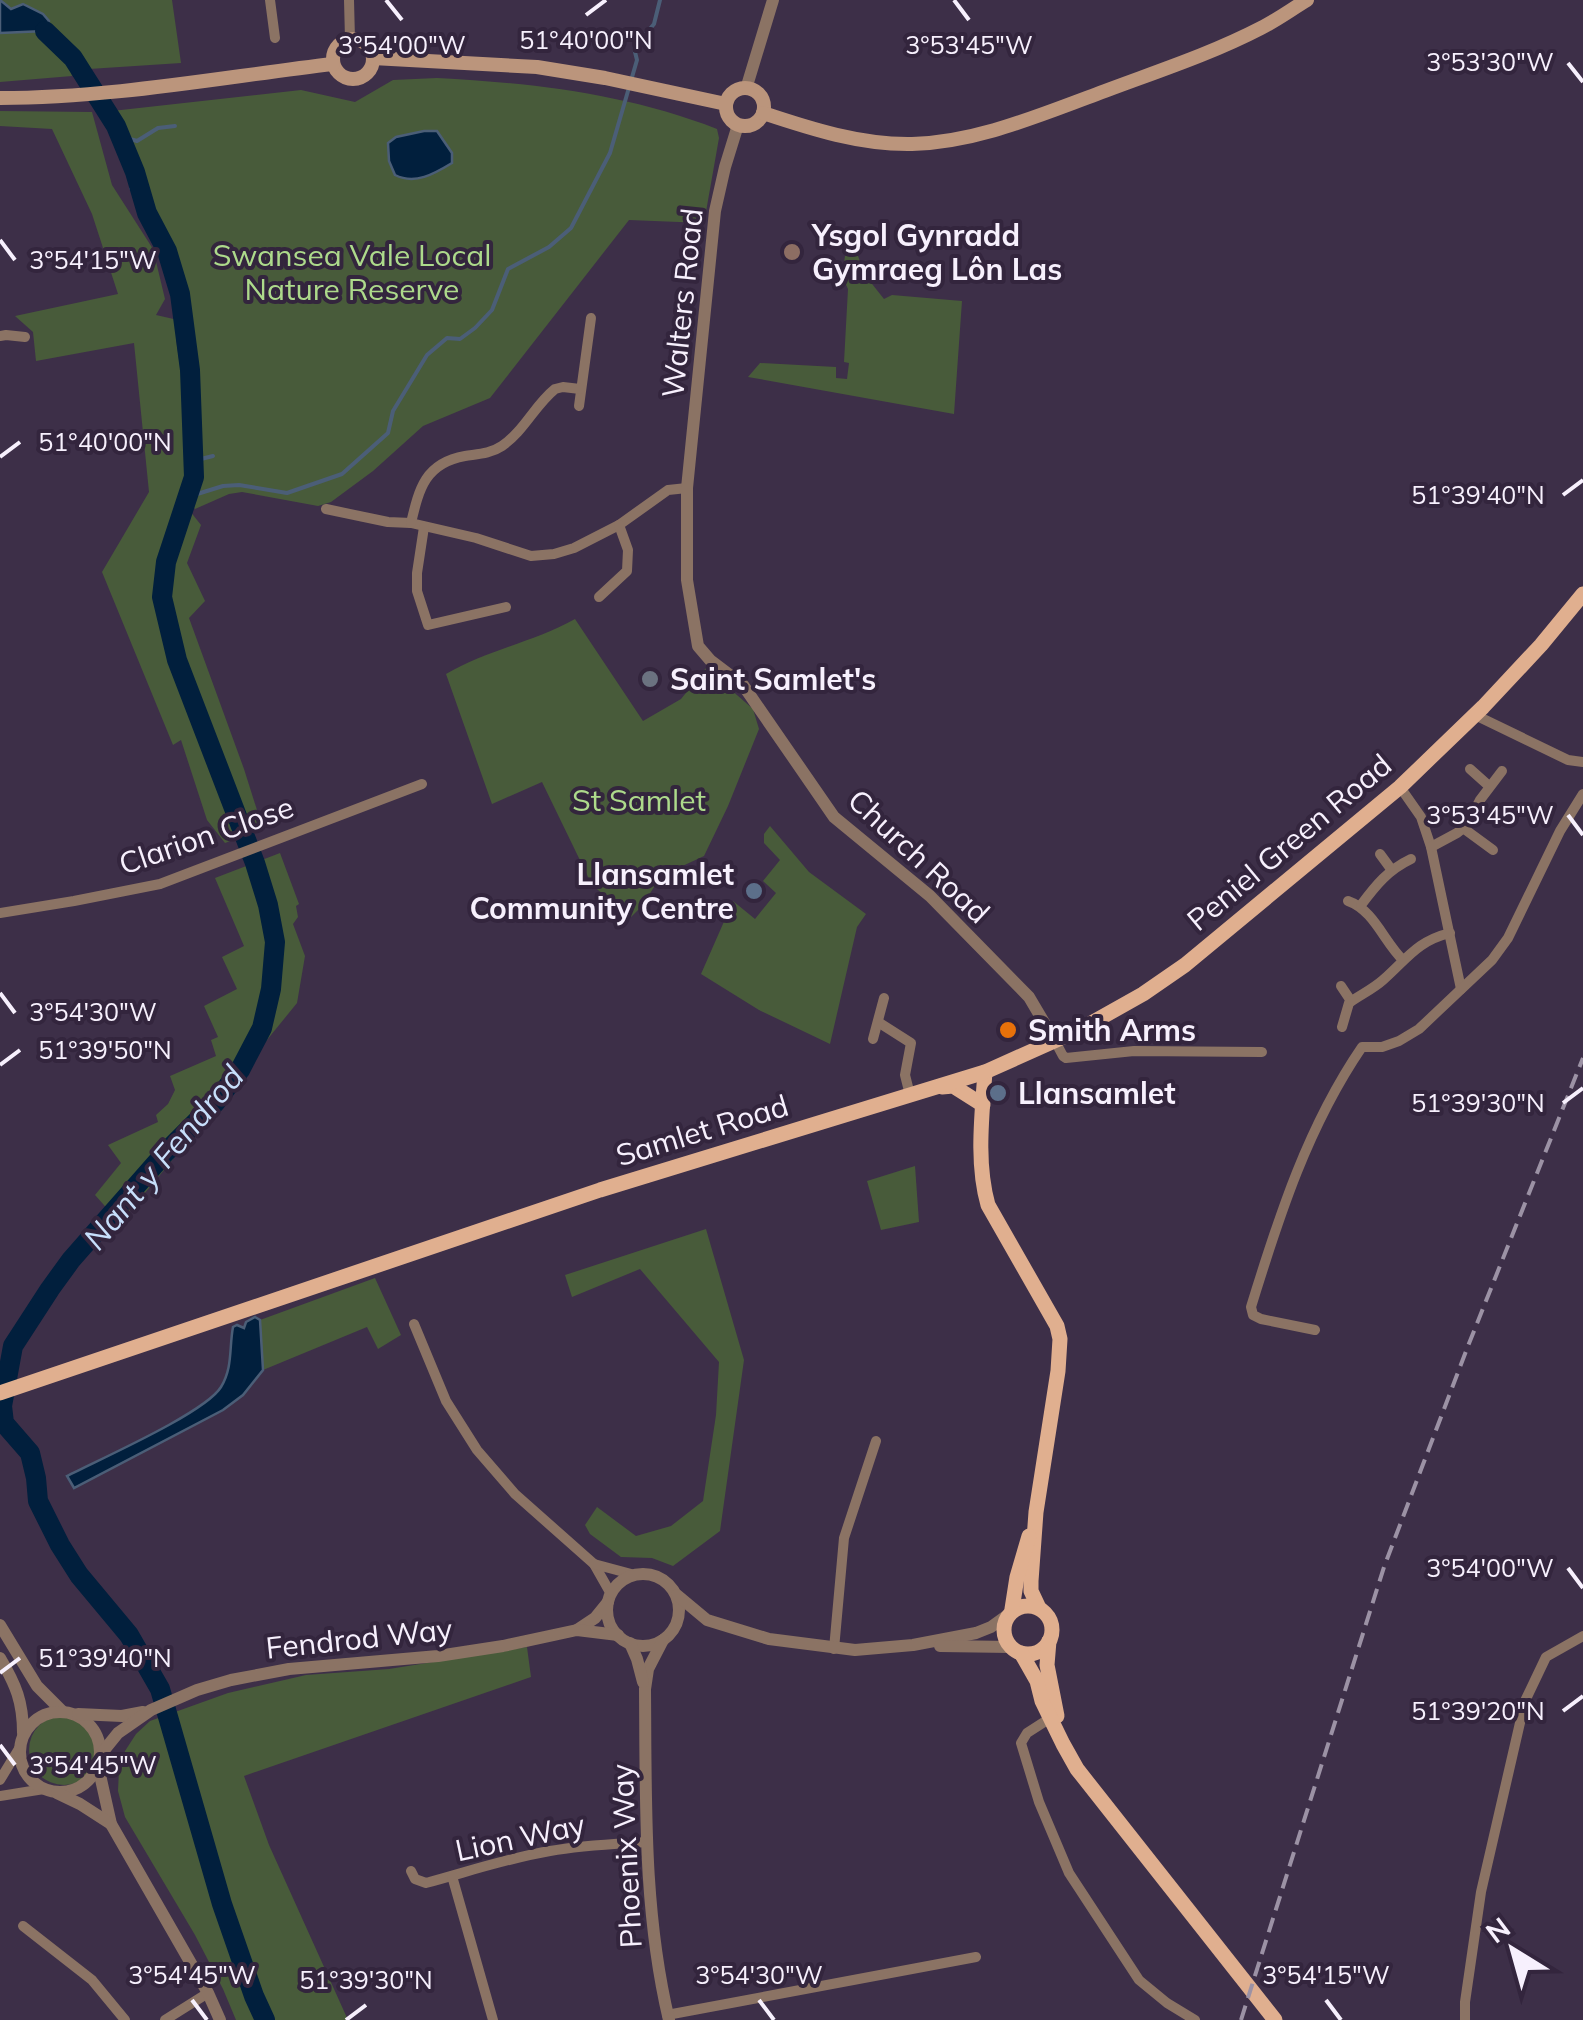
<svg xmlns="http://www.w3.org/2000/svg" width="1583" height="2020" viewBox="0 0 1583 2020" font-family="Mulish,sans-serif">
	<rect width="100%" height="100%" fill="#3d2f48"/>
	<g fill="#485b3a">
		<path d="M1,0H172L181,63L89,69L54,31L43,14L11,10Z"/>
		<path d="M38,30C56,44 66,54 72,76L0,82V33Z"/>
		<path d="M437,78C533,83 627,94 717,129L719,138L704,223L629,220L490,398L423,426L373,471L331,502L318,506L242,492L229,494L195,509L189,501L196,475L191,358L186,310L177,270L162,232L149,209L138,173L112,111L301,90L355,102L393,80Z"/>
		<path d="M0,111L92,112L112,185L153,249L165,299L156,315L178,320L176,338C182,388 199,453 182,501L201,525L187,563L205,601L189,618L244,769L263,829L225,843L207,820L181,740L173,745L102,572L149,492L134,343L36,361L33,332L15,316L118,294L92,214L52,129L0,126Z"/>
		<path d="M845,256H858L865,275L884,299L892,295L962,301L954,414L748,377L760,363L836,367V378L847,379L849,363L844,362L848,289L842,276Z"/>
		<path d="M575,619L643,721L681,699L706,668L753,709L759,729L728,806L704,856L661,876L642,906L631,917L592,885L542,782L492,804L446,674C487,650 534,642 575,619Z"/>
		<path d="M770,826L809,872L866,914L857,927L830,1044L759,1010L701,974L733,901L755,919L776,893L763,881L780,860L764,843V834Z"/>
		<path d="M280,853L299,904L296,906L298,917L293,924L305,956L297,1003L258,1051L233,1087L120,1223L95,1195L121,1163L108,1145L158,1122L156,1115L168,1104L175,1090L170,1076L216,1056L211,1040L218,1037L204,1006L237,989L222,957L244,946L215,878Z"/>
		<path d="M915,1166L919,1222L881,1230L867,1181Z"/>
		<path d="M706,1229L744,1360L720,1531L673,1566L652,1558L621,1557L590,1534L585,1525L597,1507L636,1536L671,1526L703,1501L716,1415L719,1362L640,1269L572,1297L565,1275Z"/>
		<path d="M375,1278L401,1335L378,1349L367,1327L263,1370L260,1320Z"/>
		<path d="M527,1647L531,1677L244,1776L269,1845L348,2020H236L223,1989L195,1935L125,1817L118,1791L119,1770L125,1751L136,1734L150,1721L228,1693L306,1675L389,1669Z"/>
		<circle cx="64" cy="1750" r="35"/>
	</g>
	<g fill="#011f3d" stroke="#4b5e77" stroke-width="2.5">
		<path d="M0,0L11,9L23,4L43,14L49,21L45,31L0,33Z"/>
		<path d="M424,131H437L452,153V163C434,174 415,185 395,175L389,161L388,143L396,137Z"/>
		<path d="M255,1317L260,1320L263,1370L243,1395L223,1410L74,1488L67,1476C100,1459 205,1413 221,1387C233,1367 229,1348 233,1327L237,1325L244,1328L246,1322Z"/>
	</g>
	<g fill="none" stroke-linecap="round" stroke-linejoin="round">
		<g stroke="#4b5e77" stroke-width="4">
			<path d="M120,136L137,141L158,128L175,126"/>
			<path d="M131,188H138"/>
			<path d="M193,461L213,456"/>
			<path d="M186,501L194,495L223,486L239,485L287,493L342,474L388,433L393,411L427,355L447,338L460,339L475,328L492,310L508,269L549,247L571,228L610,153L637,60L634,48L654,24L660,0"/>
		</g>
		<path stroke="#011f3d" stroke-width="20" d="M45,31L73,58L116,126L135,172L147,213L167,251L180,294L190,370L194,477L166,562L162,597L177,660L255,863L268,905L275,942L271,989L262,1028L240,1070L215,1103L165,1153L71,1260L50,1289L13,1346L2,1406L4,1423L30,1453L36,1478L38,1501L60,1545L79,1575L129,1635L160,1689L222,1904L254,1996L265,2020"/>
		<g stroke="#8b7364" stroke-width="10">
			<path d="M270,0L275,38"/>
			<path d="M349,0L350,39"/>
			<path d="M0,336L6,335L25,337"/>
			<path d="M579,406L591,318"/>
			<path d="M326,509L388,522L411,523L476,538L531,556L554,554L574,548L619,525L668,490L687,488"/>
			<path d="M411,523C419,489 425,463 465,456C478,454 490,454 502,446C524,431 535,405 555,389L563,387L580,389"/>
			<path d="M424,527L417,573V591L428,625L506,607"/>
			<path d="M599,597L627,571L628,550L619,525"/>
			<path d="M1475,715L1568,760L1583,762"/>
			<path d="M1470,769L1489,786"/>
			<path d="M1400,787L1421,817L1431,847L1461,989"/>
			<path d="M1463,828L1493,850"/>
			<path d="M1431,847L1457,833L1467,825L1480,800L1502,771"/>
			<path d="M1380,854L1391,869"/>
			<path d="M1348,901C1374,910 1384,942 1403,960"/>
			<path d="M1361,905C1376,885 1388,870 1411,859"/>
			<path d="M0,913L74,901L160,884L422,784"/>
			<path d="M1341,986L1351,1001"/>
			<path d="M878,1022L911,1043L905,1075L910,1095"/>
			<path d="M1342,1027L1349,1003C1360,995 1373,989 1383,980C1407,959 1417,941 1450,933"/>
			<path d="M873,1039L884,998"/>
			<path d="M1055,1041L1063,1056L1066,1058L1134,1051L1262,1052"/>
			<path d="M414,1324L446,1401L477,1450L515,1494L594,1564L611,1594"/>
			<path d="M1315,1330L1261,1319L1253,1315L1251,1307C1279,1216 1308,1126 1362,1047H1382L1399,1041L1419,1029L1492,960L1508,938L1560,831L1583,794"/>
			<path d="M594,1564L635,1575"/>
			<path d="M834,1649L844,1538L876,1441"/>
			<path d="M1055,1715L1027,1733L1021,1743L1039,1802L1069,1873L1139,1980L1167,2003L1195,2020"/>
			<path d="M0,1780L20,1747"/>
			<path d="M0,1796L44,1789"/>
			<path d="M411,1871L415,1879L426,1883C467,1872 508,1858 550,1851C582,1845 614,1844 646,1842"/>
			<path d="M452,1876L493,2020"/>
			<path d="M23,1926L92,1980L125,2020"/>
			<path d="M667,2015L976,1957"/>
			<path d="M165,2020L208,1993"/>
			<path d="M1465,2020V2002L1481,1892L1525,1701L1546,1657L1583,1636"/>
		</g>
		<g stroke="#8b7364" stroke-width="12">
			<path d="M746,89L773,0"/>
			<path d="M738,125L725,167L715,211L687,488V580L698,646L710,660L743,685L834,817L930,896L1029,997L1055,1041"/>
			<circle cx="643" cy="1610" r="36"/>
			<path d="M677,1595L707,1620L769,1639L855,1650L913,1645L976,1633L991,1627L1009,1614"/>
			<path d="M0,1625L37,1686L63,1712"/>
			<path d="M577,1630L595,1618L608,1602"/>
			<path d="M663,1640L648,1669L645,1689C646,1800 643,1911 669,2020"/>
			<path d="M630,1643L637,1659L643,1682"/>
			<path d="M940,1646L1011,1647"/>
			<path d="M0,1658C16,1685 23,1702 23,1733"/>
			<circle cx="60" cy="1752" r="40"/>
			<path d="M78,1714L122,1716L143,1712"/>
			<path d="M101,1754L118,1733L151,1710L197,1690L231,1680L289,1669L438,1656L503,1646L577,1630L618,1635"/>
			<path d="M98,1766L111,1824L208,1993L220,2020"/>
			<path d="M57,1793L80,1804L111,1824"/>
		</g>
		<g stroke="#bb957c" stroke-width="14">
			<circle cx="353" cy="59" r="20"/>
			<path d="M373,58L537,67L605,78L726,104"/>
			<circle cx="745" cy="107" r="19"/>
			<path d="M0,98C112,98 222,77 333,64"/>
			<path d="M763,113C811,129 861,145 912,144C977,142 1037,116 1097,94C1152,73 1209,55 1261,28C1277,20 1292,9 1307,0"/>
		</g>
		<g stroke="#e0af8f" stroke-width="15">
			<path d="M985,1072C982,1115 976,1163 988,1205L1057,1326L1060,1339L1058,1371L1036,1512L1031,1581V1591L1039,1608"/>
			<path d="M942,1087L953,1086L983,1105"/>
			<path d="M0,1393L600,1190L985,1072L1079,1030L1143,994L1185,965L1400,787L1483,707L1541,645L1583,594"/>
			<circle cx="1028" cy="1630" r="24"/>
			<path d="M1012,1609L1017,1577L1029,1536"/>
			<path d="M1049,1641L1047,1665L1057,1716"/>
			<path d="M1021,1653L1037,1681L1042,1701L1063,1744L1077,1769L1275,2020"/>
		</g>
		<path stroke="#9c92a5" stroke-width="4" stroke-dasharray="15 8" stroke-linecap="butt" d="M1241,2020L1384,1567L1468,1346L1583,1058"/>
	</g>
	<path fill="none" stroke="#f7f0fd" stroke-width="4" d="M386,0L402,20M954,0L969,20M586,15L606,0M1568,63L1583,82M0,240L15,260M0,457L20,442M1563,495L1583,480M1568,815L1583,835M0,993L15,1013M0,1065L20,1050M1563,1103L1583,1088M1568,1568L1583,1588M0,1673L20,1658M1563,1711L1583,1696M0,1745L15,1765M192,2000L207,2020M759,2000L774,2020M1326,2000L1341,2020M346,2020L366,2005"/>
	<circle fill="#8d6e63" stroke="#33253d" stroke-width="4" cx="792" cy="252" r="10"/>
	<circle fill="#6b7280" stroke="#33253d" stroke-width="4" cx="650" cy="679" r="10"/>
	<g fill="#5c6f8a" stroke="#33253d" stroke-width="4">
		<circle cx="754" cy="891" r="10"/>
		<circle cx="998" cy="1093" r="10"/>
	</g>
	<circle fill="#e8710a" stroke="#33253d" stroke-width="4" cx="1008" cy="1030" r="10"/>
	<g text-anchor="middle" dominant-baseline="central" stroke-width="8" stroke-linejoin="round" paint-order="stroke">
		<g font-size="30" font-weight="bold" fill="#f7f0fd" stroke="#33253d" text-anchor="start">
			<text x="812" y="235">Ysgol Gynradd<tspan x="812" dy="34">Gymraeg Lôn Las</tspan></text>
			<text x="670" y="679">Saint Samlet's</text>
			<text x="734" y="874" text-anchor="end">Llansamlet<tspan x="734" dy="34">Community Centre</tspan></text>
			<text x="1028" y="1030">Smith Arms</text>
			<text x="1018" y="1093">Llansamlet</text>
		</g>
		<g font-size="30" fill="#adda8b" stroke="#33253d">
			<text x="352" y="255">Swansea Vale Local<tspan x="352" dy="34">Nature Reserve</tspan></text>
			<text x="639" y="800">St Samlet</text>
		</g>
		<g font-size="30" fill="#f7f0fd" stroke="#33253d">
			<text transform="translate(682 303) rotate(-84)">Walters Road</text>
			<text transform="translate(206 835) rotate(-19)">Clarion Close</text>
			<text transform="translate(1289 842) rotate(-40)">Peniel Green Road</text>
			<text transform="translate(919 856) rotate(43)">Church Road</text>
			<text transform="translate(702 1130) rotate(-17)">Samlet Road</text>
			<text transform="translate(359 1638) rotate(-6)">Fendrod Way</text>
			<text transform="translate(520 1837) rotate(-12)">Lion Way</text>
			<text transform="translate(626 1856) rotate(-93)">Phoenix Way</text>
		</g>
		<g font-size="32" font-style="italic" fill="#c7dffb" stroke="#33253d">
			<text transform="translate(163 1157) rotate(-50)">Nant y Fendrod</text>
		</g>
	</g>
	<g font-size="25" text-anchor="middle" fill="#f7f0fd" stroke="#33253d" stroke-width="8" stroke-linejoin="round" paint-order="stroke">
		<text x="586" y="49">51°40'00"N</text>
		<text x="402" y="54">3°54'00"W</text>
		<text x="969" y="54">3°53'45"W</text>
		<text x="1490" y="71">3°53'30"W</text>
		<text x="93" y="269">3°54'15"W</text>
		<text x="105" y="451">51°40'00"N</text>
		<text x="1478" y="504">51°39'40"N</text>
		<text x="1490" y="824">3°53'45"W</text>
		<text x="93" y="1021">3°54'30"W</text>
		<text x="105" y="1059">51°39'50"N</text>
		<text x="1478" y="1112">51°39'30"N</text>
		<text x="1490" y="1577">3°54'00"W</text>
		<text x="105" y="1667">51°39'40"N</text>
		<text x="1478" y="1720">51°39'20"N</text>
		<text x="93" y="1774">3°54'45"W</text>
		<text x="192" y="1984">3°54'45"W</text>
		<text x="759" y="1984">3°54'30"W</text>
		<text x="1326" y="1984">3°54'15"W</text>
		<text x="366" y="1989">51°39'30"N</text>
	</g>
	<g transform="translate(1513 1950) rotate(323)" stroke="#33253d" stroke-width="8" paint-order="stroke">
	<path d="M0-8L18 38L0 25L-18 38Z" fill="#f7f0fd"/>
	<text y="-15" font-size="28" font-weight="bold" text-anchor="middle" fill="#f7f0fd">N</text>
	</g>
</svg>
